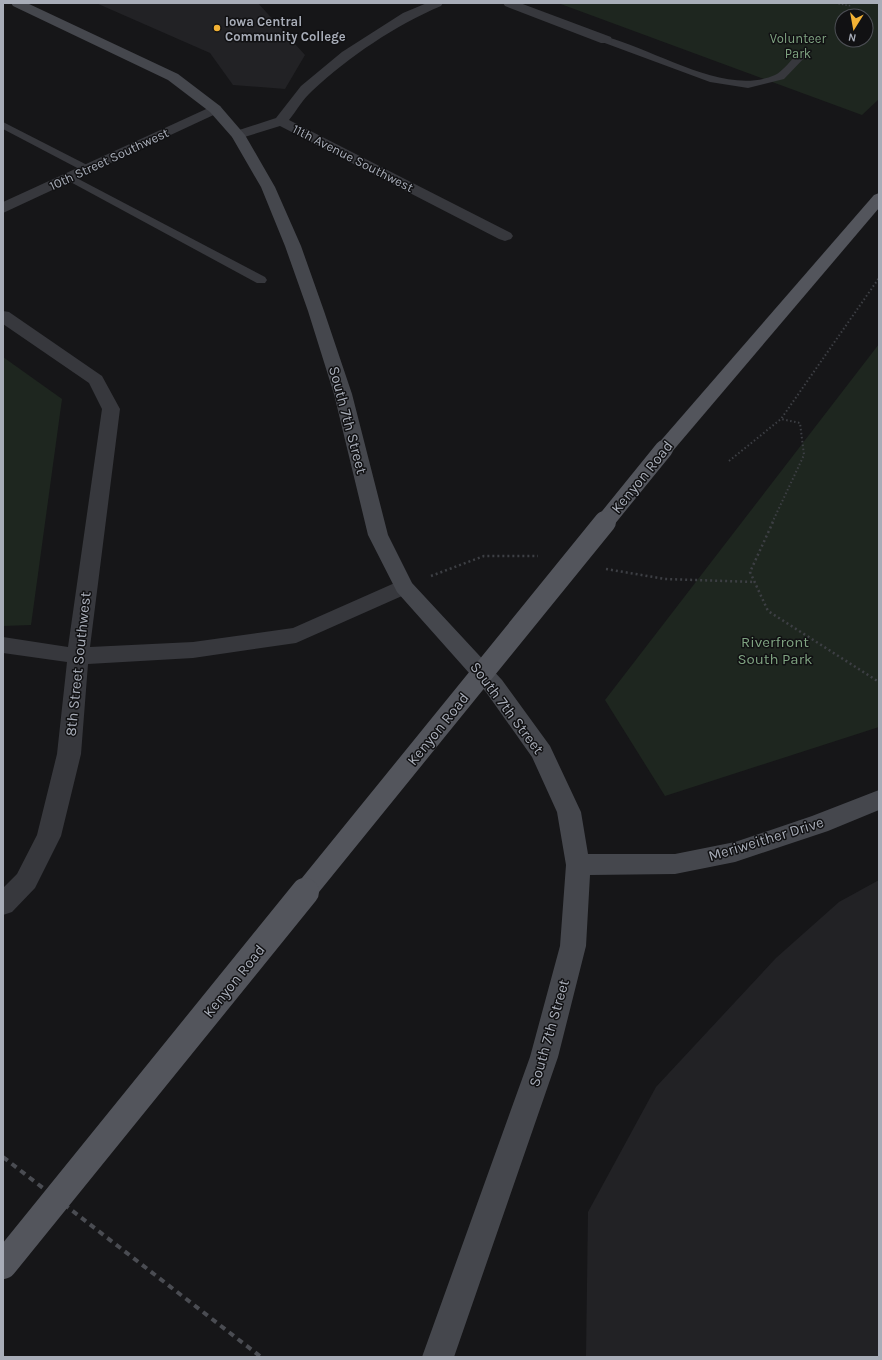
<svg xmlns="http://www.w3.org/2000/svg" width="882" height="1360" viewBox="0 0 882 1360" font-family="Karla,sans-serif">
	<rect width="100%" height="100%" fill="#161618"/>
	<g fill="#222225">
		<path d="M96,3H258L305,55L285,89L233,85L210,53Z"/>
		<path d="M879,880V1357H586L588,1212L656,1087L776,958L839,902Z"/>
	</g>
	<g fill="#1e261f" fill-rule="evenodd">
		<path d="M558,3H879V99L862,115ZM842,16H866V40H842Z"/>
		<path d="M879,344V727L665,796L605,700Z"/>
		<path d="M3,357L62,399L31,625L3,626Z"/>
	</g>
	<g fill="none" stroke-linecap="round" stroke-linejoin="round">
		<path stroke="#3d3f44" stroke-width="1.5" stroke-dasharray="1.5 2" stroke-linecap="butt" d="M835,3L851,6"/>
		<g stroke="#3d3f44" stroke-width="2" stroke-dasharray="1.5 2.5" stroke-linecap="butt">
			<path d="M729,461L781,419L879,278"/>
			<path d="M772,523L804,455L800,423L781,419"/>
		</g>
		<g stroke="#3d3f44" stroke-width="2.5" stroke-dasharray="2 3" stroke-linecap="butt">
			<path d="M773,522L750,572L768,611L879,682"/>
			<path d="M606,569L665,579L755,582"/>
			<path d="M431,576L484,556H538"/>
		</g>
		<g fill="#37383d" fill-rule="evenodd">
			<path d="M606,37C655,49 725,97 775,75C782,72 793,58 799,52H807L808,54L784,79L748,88L710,82L602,42L601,40L602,38Z"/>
			<path d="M3,122L91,167L93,169L91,171H83L3,129Z"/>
			<path d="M69,174L265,277L267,280L265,283H257L65,179L63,177L65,175Z"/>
		</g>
		<g fill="#37383d" fill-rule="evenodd">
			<path d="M427,3H443L441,6C394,26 350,56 312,91C303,99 297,110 289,120L511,233L513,236L511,239L505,241L499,239L280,126L238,139L233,138L231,135L233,132L276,118L301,86L342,52L403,13Z"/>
			<path d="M503,3H520L611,37L612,40L611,43H601L505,6Z"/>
			<path d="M215,105L220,106L222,109L220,112L3,213V202Z"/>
			<path d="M3,311L9,312L102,376L120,409L90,647L193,642L293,628L397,582L404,580L411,582L414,587L411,592L296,643L193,658L88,664L81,754L61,836L35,888L12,912L3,915V888L17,874L37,835L57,754L67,662L3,653V637L68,647L102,409L89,383L3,324Z"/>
		</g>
		<path fill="#45474d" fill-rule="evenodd" d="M11,3H27L178,74L220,106L245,135L275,187L301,246L324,311L352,394L388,535L412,583L502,680L550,746L581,812L588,854H675L735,842L812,816L879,790V810L828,831L735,862L675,874L590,875L586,946L558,1057L454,1357H422L530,1057L560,946L566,865L557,812L532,757L486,692L397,592L368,535L334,394L308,311L285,246L261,187L232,137L210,112L168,80L13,6Z"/>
		<path fill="#53555c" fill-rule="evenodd" d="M879,193V208L671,453L664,455L657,453L655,449L657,445L874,195Z"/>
		<path stroke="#4a4c52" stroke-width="4" stroke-dasharray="6 5" stroke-linecap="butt" d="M3,1157L261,1357"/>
		<path stroke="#53555c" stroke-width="18" d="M604,523L664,449"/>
		<path stroke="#53555c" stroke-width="22" d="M304,893L605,522"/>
		<path stroke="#53555c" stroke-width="28" d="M3,1265L305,892"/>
	</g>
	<circle fill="#f2b134" stroke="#111113" stroke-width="1.5" cx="217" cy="28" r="4"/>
	<g text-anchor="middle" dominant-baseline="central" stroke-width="3" stroke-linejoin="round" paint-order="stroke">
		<g font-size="13" font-weight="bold" fill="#a8adb8" stroke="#111113" text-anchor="start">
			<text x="225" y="21">Iowa Central<tspan x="225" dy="15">Community College</tspan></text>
		</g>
		<g font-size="13" fill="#7fa381" stroke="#111113">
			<text x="798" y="38">Volunteer<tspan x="798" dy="15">Park</tspan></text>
		</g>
		<g font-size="13" fill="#a8adb8" stroke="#111113">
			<text transform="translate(353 158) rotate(27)">11th Avenue Southwest</text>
			<text transform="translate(109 159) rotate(-25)">10th Street Southwest</text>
		</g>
		<g font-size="15" fill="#a8adb8" stroke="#111113">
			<text transform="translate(348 420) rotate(75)">South 7th Street</text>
			<text transform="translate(642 477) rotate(-51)">Kenyon Road</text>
			<text transform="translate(78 664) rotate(-84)">8th Street Southwest</text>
			<text transform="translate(507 708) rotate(53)">South 7th Street</text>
			<text transform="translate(438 729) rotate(-51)">Kenyon Road</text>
			<text transform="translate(766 839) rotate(-17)">Meriweither Drive</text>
			<text transform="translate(234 981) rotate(-51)">Kenyon Road</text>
			<text transform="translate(549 1033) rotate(-74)">South 7th Street</text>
		</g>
		<g font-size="15" fill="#7fa381" stroke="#111113">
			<text x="775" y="642">Riverfront<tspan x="775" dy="17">South Park</tspan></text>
		</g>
	</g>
	<rect width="882" height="1360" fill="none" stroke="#a8adb8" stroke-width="8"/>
	<g transform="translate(854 28) rotate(191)"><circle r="19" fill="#111113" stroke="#4d4f55"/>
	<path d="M0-3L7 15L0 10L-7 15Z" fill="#f2b134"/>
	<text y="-6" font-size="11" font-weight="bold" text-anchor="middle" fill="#a8adb8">N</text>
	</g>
</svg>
